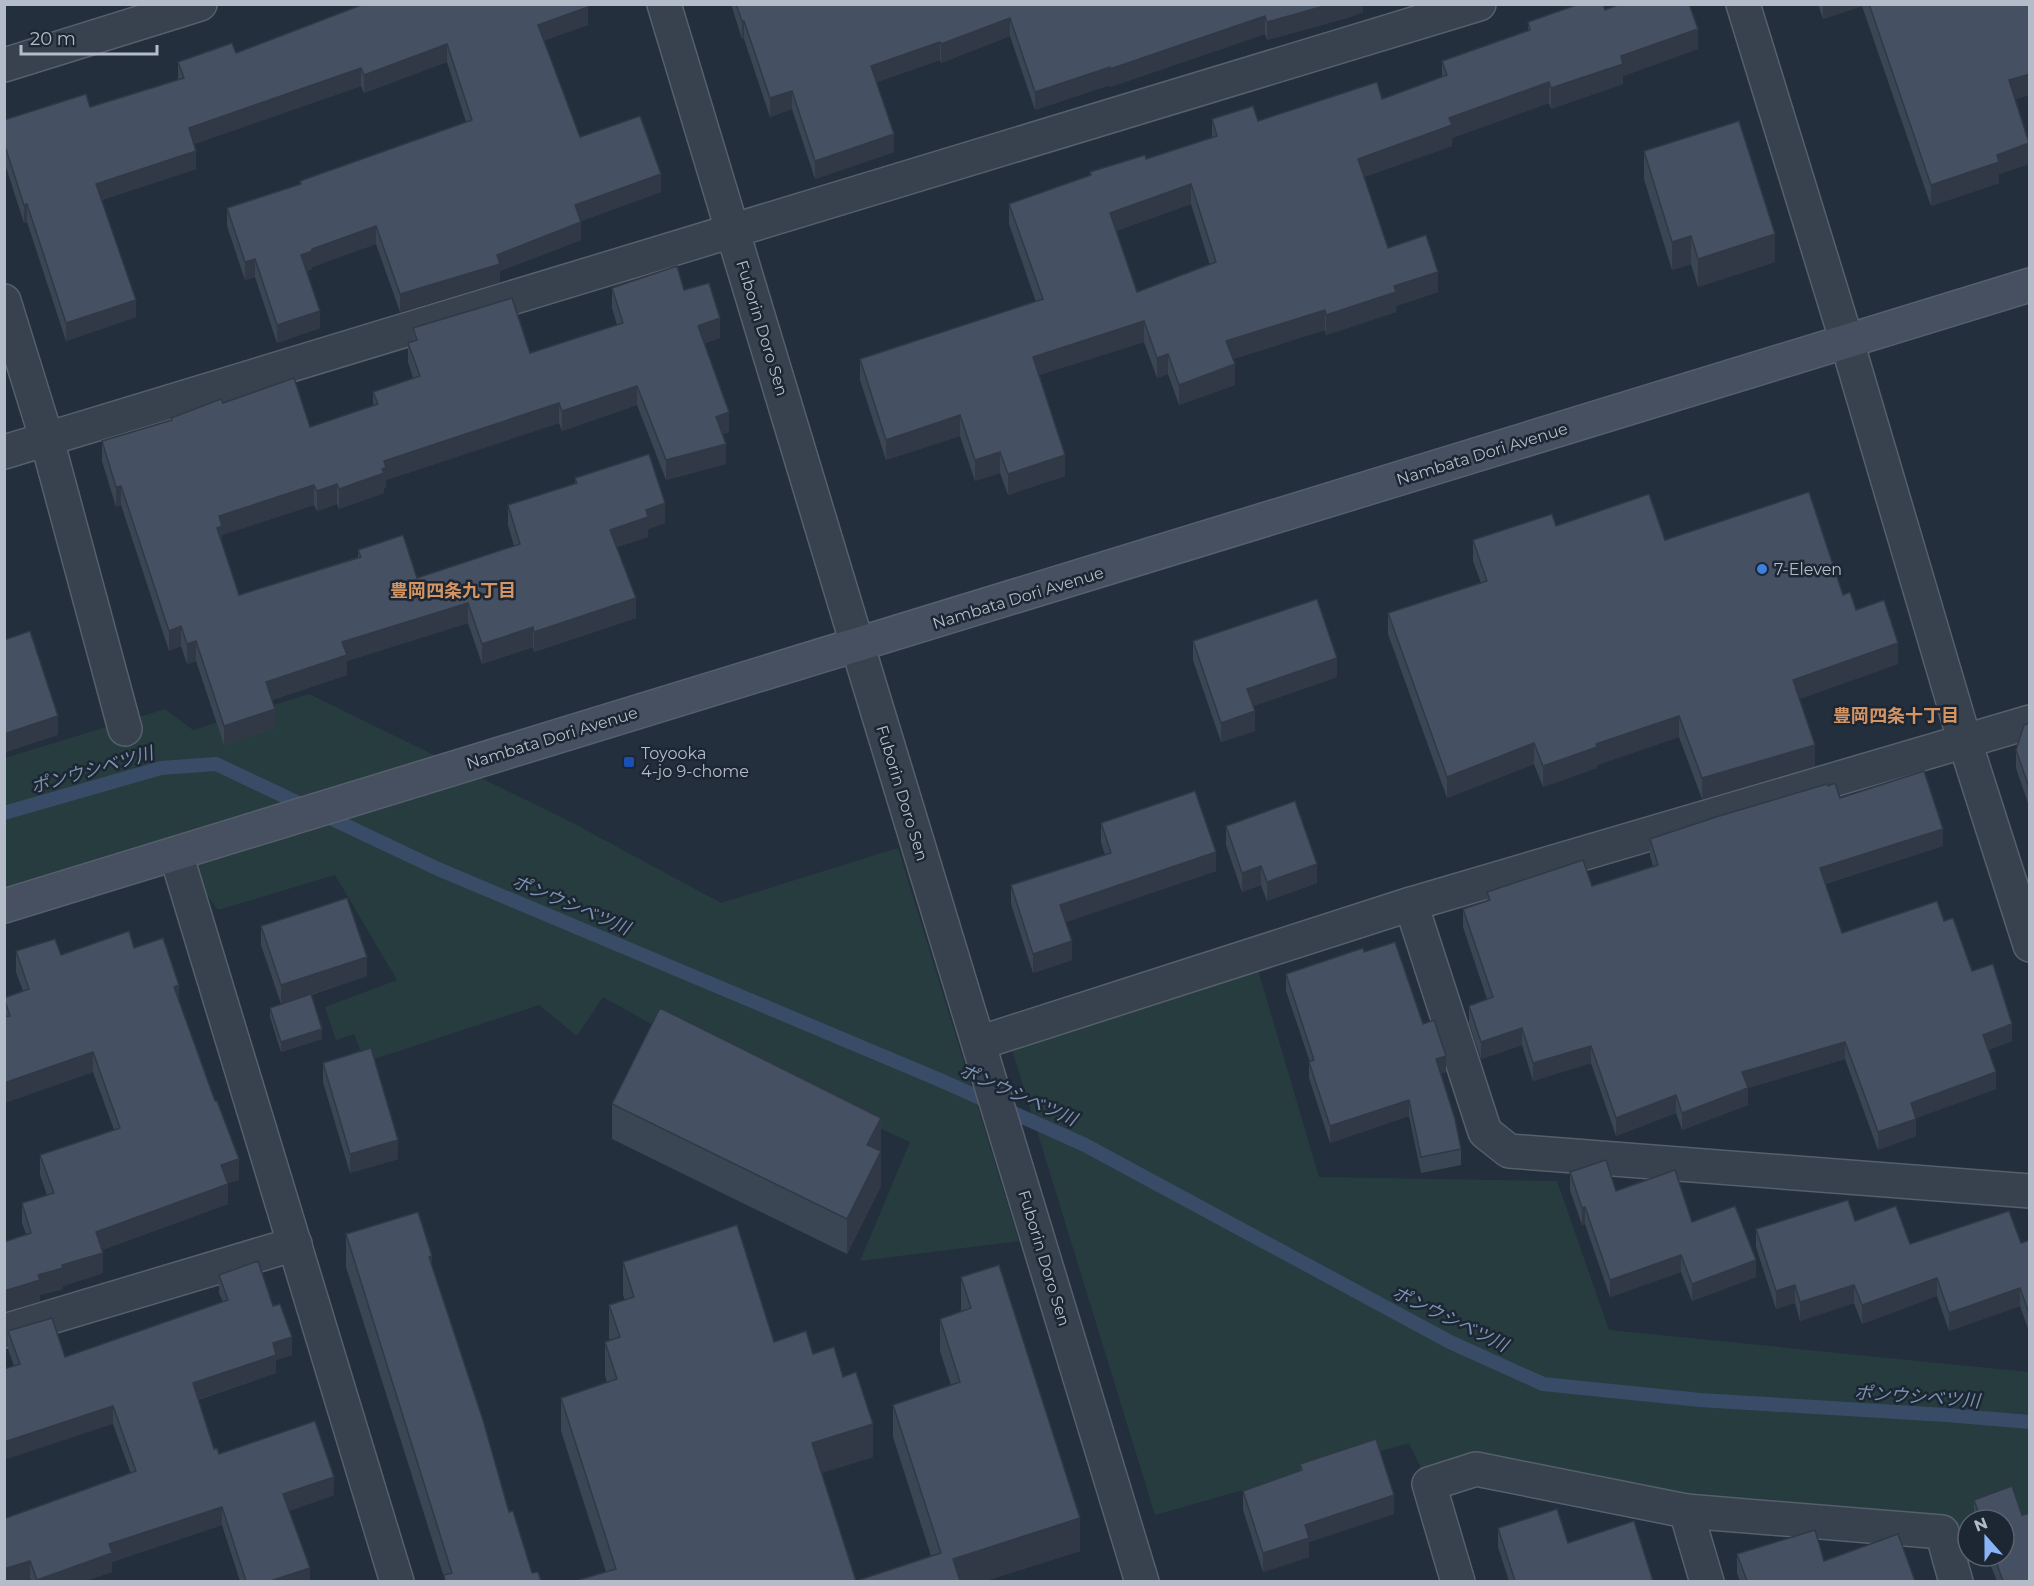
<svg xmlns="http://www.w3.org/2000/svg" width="2034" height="1586" viewBox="0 0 2034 1586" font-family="Montserrat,'Noto Sans JP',sans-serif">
	<rect width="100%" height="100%" fill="#242f3e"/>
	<g fill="#263c3f">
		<path d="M309,694L571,822L721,903L898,848L1019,1241L860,1261L910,1142L657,1027L603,997L577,1036L539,1005L365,1062L354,1034L336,1040L325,1007L397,980L335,875L218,910L176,854L5,906V758L165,709L193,730Z"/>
		<path d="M1258,970L1319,1177L1557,1181L1609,1330L2029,1372V1536L2004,1520H1968V1533L1942,1532L1476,1469L1429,1484L1409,1443L1155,1515L1010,1043Z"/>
	</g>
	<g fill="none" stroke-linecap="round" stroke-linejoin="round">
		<path stroke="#394c67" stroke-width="14" d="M4,813L161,768L216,764L438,869L940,1080L1085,1145L1450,1342L1543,1384L1700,1400L1946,1415L2030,1422"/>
		<g stroke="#565f6c" stroke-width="36">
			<g id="minor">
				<path d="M1743,4L1847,342L1965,742L2030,945"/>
				<path d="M4,65L200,4"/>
				<path d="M4,301L47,440L125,729"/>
				<path d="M4,452L1479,4"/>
				<path d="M858,647L1142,1582"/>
				<path d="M176,854L397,1582"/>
				<path d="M1411,904L1485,1132L1509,1151L2030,1191"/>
				<path d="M979,1043L1411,904L2030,722"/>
				<path d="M4,1331L295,1244"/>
				<path d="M1686,1511L1707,1582"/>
				<path d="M1458,1582L1429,1484L1476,1469L1686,1511L1942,1532L1956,1582"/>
			</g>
		</g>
		<g stroke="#565f6c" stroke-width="36">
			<path id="tertiary" d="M664,4L858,647"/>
		</g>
		<g stroke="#565f6c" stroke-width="36">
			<path id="secondary" d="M4,906C680,701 1355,493 2030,285"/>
		</g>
		<use href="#minor" stroke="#38414e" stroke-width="33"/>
		<use href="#tertiary" stroke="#38414e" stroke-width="33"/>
		<use href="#secondary" stroke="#465061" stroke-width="33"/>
	</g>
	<g fill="#3b4654" fill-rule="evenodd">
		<path d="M731,4H1363V12L1347,18L1267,40L1265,34L1110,87V85L1035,110L1010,36L941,63L940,60L877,82L894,152L815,179L792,109L770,117L744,39H742Z"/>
		<path d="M1818,4H2030V95L2015,99L2029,164L1999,174V183L1931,206L1862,6L1823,19Z"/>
		<path d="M1605,10L1698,49L1623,76V84L1551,109L1549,103L1452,138V146L1364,177L1388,248L1438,292L1396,306V312L1326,335L1325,330L1233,359L1235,385L1179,405L1168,374L1157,378L1144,342L1039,375L1065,476L1008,495L1000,473L975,481L960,436L886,460L860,380V359L1036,302L1009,224V204L1090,175V172L1146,159L1212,138V119L1258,121L1382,99L1442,77V61L1528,31V22ZM1191,204L1210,265L1137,292L1116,231Z"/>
		<path d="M588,25L544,40L580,137L661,192L581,221V240L500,271V282L400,312L376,244L312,267V269L307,271L320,328L277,343L255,277L245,280L227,226V208L300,184V181L466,122L447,62L364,93L361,86L194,144L196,169L102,200L136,317L66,341L27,222L24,223L4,161V120L90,107L178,80V62L236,53Z"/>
		<path d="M1644,151L1775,262L1698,287L1691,264L1672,270L1644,179Z"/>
		<path d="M612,288L684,290L720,338L705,343L729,432L722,434L726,464L666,480L637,405L562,431L559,423L386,480V487L384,488V493L339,509L337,504L317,511L314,505L222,535V545L239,595L358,557V550L417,578L514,546L508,525V505L575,484V478L665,523L648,529V537L617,547L636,618L534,652L533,647L482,664L468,623L347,661V675L272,700L275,728L224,745L196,661L187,664L181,646L169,651L121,505L116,507L102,461V441L171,420V418L223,403L310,427L373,406V392L413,378L408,362V343L413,341V328L530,353L617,325L612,308Z"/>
		<path d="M1556,526L1665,540L1843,595L1856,610L1898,664L1799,699L1815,766L1702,799L1679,737L1597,765V768L1543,787L1534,764L1447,798L1388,634V613L1481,583L1473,561V540Z"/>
		<path d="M1193,641L1337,677L1253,706L1255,731L1221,742L1193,660Z"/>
		<path d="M2030,723V809L2016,768V750Z"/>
		<path d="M1828,786L1840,798L1943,846L1825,884L1842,933L1944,921L2012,1041L1988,1050L1996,1089L1916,1118V1136L1878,1150L1845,1059L1748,1088V1105L1682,1130L1676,1113L1616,1136L1591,1063L1533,1081L1522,1045L1481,1059L1469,1023V1006L1487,999L1463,927V909L1487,901V892L1592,886L1653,866L1650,856V839Z"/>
		<path d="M1101,823L1216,871L1066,922L1072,960L1033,973L1011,904V885L1105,855L1101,842Z"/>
		<path d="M1226,826L1317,883L1267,901L1261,885L1242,892L1226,845Z"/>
		<path d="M261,926L367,976L311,995L322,1039L281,1052L270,1017V1008L281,1004L261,945Z"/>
		<path d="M134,948L179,1002L239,1180L228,1183V1204L102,1250L103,1273L63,1286V1289L40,1295V1301L4,1312V1242L26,1234L22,1223V1203L47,1195L40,1175V1155L114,1130L93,1072L4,1103V998L23,991L16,972V951L61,955Z"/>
		<path d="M1364,952L1423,1024L1446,1072L1441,1073L1461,1149V1165L1421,1173L1409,1116L1330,1143L1309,1078V1062H1310L1286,991V974Z"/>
		<path d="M323,1063L398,1159L350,1173L323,1082Z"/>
		<path d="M612,1104L881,1118V1186L847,1254L612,1139Z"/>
		<path d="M1570,1172L1692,1222L1756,1277L1692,1301L1681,1272L1610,1297L1585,1224L1582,1225L1570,1190Z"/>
		<path d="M1855,1221L1910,1244L2021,1243L2030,1240V1334L2020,1306L1949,1331L1937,1296L1862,1324L1854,1303L1800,1321L1795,1303L1776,1309L1756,1247V1229Z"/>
		<path d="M346,1234L432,1267L509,1512L532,1573L541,1581H444V1577L346,1267Z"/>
		<path d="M623,1262L774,1342L813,1354L843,1377L873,1457L821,1473L856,1581L931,1556L893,1437V1405L951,1385L940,1351V1319L961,1312V1277L1080,1551L985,1581H575L606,1572L561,1431V1398L607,1383L605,1375V1342L610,1340L609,1338V1305L625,1300L623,1295Z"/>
		<path d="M219,1275L273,1306L292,1355L276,1360V1373L198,1400L214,1449L219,1454L334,1495L289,1511L310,1581H240L222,1525L112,1562V1572L85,1581H31L6,1518L131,1474L113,1424L14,1366L8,1349V1331L65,1357L223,1302L219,1293Z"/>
		<path d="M1300,1464L1394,1514L1309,1542V1557L1263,1572L1243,1510V1491L1300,1471Z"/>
		<path d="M1974,1500L2022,1515L2030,1581H1997L1987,1556H2004V1520H1974Z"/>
		<path d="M1498,1528L1568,1543L1653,1581H1509L1498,1547Z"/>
		<path d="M1737,1554L1824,1561L1915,1581H1740L1737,1573Z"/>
	</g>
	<g fill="#303945">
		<path d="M1331,4H1363V12L1347,18L1267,40V22Z"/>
		<path d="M1823,4H1862V6L1823,19Z"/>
		<path d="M588,7V25L538,43V25Z"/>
		<path d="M1265,16V34L1110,87V69Z"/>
		<path d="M1010,18V36L941,63V44Z"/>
		<rect x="742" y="21" width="2" height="18"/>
		<path d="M1698,29V49L1623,76V84L1551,109V88L1621,56Z"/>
		<path d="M940,42V60L871,84V66Z"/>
		<path d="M447,44V62L364,93V75Z"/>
		<path d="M1110,67V85L1035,110V92Z"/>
		<path d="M361,68V86L189,146V128Z"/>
		<path d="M2030,74V95L2009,101V80Z"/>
		<path d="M1549,82V103L1452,138V146L1358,179V159L1449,118Z"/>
		<path d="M792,91V109L770,117V98Z"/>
		<path d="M894,134V152L815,179V161Z"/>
		<path d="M2029,143V164L1999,174V183L1931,206V185L1997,155Z"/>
		<path d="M196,151V169L96,202V184Z"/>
		<path d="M661,174V192L575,223V205Z"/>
		<path d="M1191,184V204L1110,233V213Z"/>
		<path d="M27,204V222L24,223V205Z"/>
		<path d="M581,222V240L500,271V282L400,312V294L497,255Z"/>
		<path d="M376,226V244L312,267V269L301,272V255L312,249Z"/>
		<path d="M1775,234V262L1698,287V259Z"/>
		<path d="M1691,236V264L1672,270V242Z"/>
		<path d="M255,259V277L245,280V262Z"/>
		<path d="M1438,272V292L1396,306V312L1326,335V315L1394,286Z"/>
		<path d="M136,300V317L66,341V323Z"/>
		<path d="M1325,310V330L1226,361V341Z"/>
		<path d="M320,311V328L277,343V325Z"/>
		<path d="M720,318V338L698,345V326Z"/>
		<path d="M1144,321V342L1033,377V357Z"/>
		<path d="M1168,354V374L1157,378V358Z"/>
		<path d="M1235,364V385L1179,405V385Z"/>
		<path d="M637,386V405L562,431V411Z"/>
		<path d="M559,403V423L386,480V487L384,488V493L339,509V489L382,469L384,461Z"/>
		<path d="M729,412V432L716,437V417Z"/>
		<path d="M960,415V436L886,460V440Z"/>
		<path d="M726,444V464L666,480V460Z"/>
		<path d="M1000,452V473L975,481V460Z"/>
		<path d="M1065,455V476L1008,495V474Z"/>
		<path d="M337,484V504L317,511V491Z"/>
		<path d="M314,485V505L222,535V546L217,528L219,516Z"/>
		<path d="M121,486V505L116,507V487Z"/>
		<path d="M665,503V523L648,529V537L610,549V530L646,510Z"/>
		<path d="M636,598V618L534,652V632Z"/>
		<path d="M468,603V623L347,661V675L266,702V682L342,642Z"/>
		<path d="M181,626V646L169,651V631Z"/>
		<path d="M533,627V647L482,664V644Z"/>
		<path d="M196,641V661L187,664V644Z"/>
		<path d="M1898,643V664L1793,701V680Z"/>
		<path d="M1337,658V677L1247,708V689Z"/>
		<path d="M275,709V728L224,745V726Z"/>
		<path d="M1255,711V731L1221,742V723Z"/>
		<path d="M58,716V735L4,753V734Z"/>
		<path d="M1679,716V737L1597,765V768L1543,787V766L1596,744Z"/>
		<path d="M1534,743V764L1447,798V777Z"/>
		<path d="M1815,745V766L1702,799V778Z"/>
		<path d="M1943,829V846L1820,885V868Z"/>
		<path d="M1216,852V871L1060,924V905Z"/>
		<path d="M1317,864V883L1267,901V882Z"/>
		<path d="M1261,866V885L1242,892V873Z"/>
		<path d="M1072,941V960L1033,973V954Z"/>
		<path d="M367,957V976L281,1004V985Z"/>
		<path d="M179,985V1005L174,987Z"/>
		<path d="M2012,1024V1041L1983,1052V1035Z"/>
		<path d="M1522,1028V1045L1481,1059V1042Z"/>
		<path d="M322,1029V1039L281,1052V1042Z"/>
		<path d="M1845,1042V1059L1748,1088V1105L1682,1130V1113L1742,1072Z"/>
		<path d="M1591,1046V1063L1533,1081V1063Z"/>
		<path d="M93,1052V1072L4,1103V1083Z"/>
		<path d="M1446,1056V1072L1436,1075V1059Z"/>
		<path d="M1996,1072V1089L1911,1120V1103Z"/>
		<path d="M1676,1095V1113L1616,1136V1118Z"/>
		<path d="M1409,1100V1116L1330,1143V1126Z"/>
		<path d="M881,1118V1186L847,1254V1219L867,1145Z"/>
		<path d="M1916,1119V1136L1878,1150V1132Z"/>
		<path d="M398,1140V1159L350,1173V1154Z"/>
		<path d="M239,1159V1180L221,1186V1165Z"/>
		<path d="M228,1184V1204L96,1252V1232Z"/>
		<path d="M1585,1207V1224L1582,1225V1208Z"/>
		<path d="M103,1253V1273L63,1286V1289L40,1295V1301L4,1312V1291L38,1275L62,1265Z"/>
		<path d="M1681,1255V1272L1610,1297V1280Z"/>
		<path d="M432,1256V1289L429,1257Z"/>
		<path d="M1756,1260V1277L1692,1301V1284Z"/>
		<path d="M1937,1278V1296L1862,1324V1305Z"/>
		<path d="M1795,1285V1303L1776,1309V1291Z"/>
		<path d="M1854,1285V1303L1800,1321V1302Z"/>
		<path d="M2020,1288V1306L1949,1331V1313Z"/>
		<path d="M292,1337V1355L276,1360V1373L193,1401V1383L273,1343Z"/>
		<path d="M113,1406V1424L4,1460V1442Z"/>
		<path d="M873,1424V1457L812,1476V1443Z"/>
		<path d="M334,1477V1495L283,1513V1494Z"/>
		<path d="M1394,1495V1514L1309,1542V1557L1263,1572V1553L1305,1525Z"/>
		<path d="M222,1507V1525L112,1562V1572L85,1581H37V1580L109,1544Z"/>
		<path d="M1080,1518V1551L985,1581H953V1559Z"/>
		<path d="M30,1561V1579L23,1581H4V1569Z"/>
		<path d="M310,1568V1581H270Z"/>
	</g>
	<g fill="#455162" stroke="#303945" stroke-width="1.5" fill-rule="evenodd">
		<path d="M364,4H588V7L538,25L580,137L640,116L661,174L575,205L581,222L497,255L500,264L400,294L376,226L312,249V251L301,255L320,311L277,325L255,259L245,262L227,208L301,184L300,181L472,120L447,44L364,75L361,68L189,128L196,151L96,184L136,300L66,323L27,204L24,205L4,143V120L86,94L90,107L184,78L178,62L232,43L236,53Z"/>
		<path d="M736,4H1331L1267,22L1265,16L1110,69V67L1035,92L1010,18L941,44L940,42L871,66L894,134L815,161L792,91L770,98L744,21H742Z"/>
		<path d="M1579,4H1603L1605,10L1620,4H1689L1698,29L1621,56L1623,64L1551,88L1549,82L1449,118L1452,125L1358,159L1388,248L1426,235L1438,272L1394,286L1396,292L1326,315L1325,310L1226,341L1235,364L1179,385L1168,354L1157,358L1144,321L1033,357L1065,455L1008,474L1000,452L975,460L960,415L886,440L860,359L1043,299L1009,204L1091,175L1090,172L1145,155L1146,159L1217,136L1212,119L1253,106L1258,121L1377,82L1382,99L1447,75L1442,61L1530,30L1528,22ZM1191,184L1216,262L1137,292L1110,213Z"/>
		<path d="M1869,4H2030V74L2009,80L2029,143L1997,155L1999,162L1931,185Z"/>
		<path d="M1739,121L1775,234L1698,259L1691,236L1672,242L1644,151Z"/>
		<path d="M677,266L684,290L709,283L720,318L698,326L729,412L716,417L726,444L666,460L637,386L562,411L559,403L384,461L386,468L382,469L384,473L339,489L337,484L317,491L314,485L219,516L222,526L217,528L239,595L361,557L358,550L403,535L417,578L520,544L508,505L577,483L575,478L649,454L665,503L646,510L648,517L610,530L636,598L534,632L533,627L482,644L468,603L342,642L347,655L266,682L275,709L224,726L196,641L187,644L181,626L169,631L121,486L116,487L102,441L172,420L171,418L221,399L223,403L294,378L310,427L378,404L373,392L420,376L408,343L417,340L413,328L512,298L530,353L623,323L612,288Z"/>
		<path d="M1809,492L1843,595L1850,592L1856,610L1884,600L1898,643L1793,680L1815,745L1702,778L1679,716L1596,744L1597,747L1543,766L1534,743L1447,777L1388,613L1487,581L1473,540L1552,514L1556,526L1649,494L1665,540Z"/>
		<path d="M1317,599L1337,658L1247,689L1255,711L1221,723L1193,641Z"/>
		<path d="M30,631L58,716L4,734V640Z"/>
		<path d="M2030,723V790L2016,750L2024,725Z"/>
		<path d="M1924,771L1943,829L1820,868L1842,933L1937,901L1944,921L1953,918L1972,971L1993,964L2012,1024L1983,1035L1996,1072L1911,1103L1916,1119L1878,1132L1845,1042L1742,1072L1748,1088L1682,1113L1676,1095L1616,1118L1591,1046L1533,1063L1522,1028L1481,1042L1469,1006L1493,997L1463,909L1490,900L1487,892L1583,860L1592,886L1658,865L1650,839L1716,817L1827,784L1828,786L1835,783L1840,798Z"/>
		<path d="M1195,791L1216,852L1060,905L1072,941L1033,954L1011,885L1111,853L1101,823Z"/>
		<path d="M1295,801L1317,864L1267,882L1261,866L1242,873L1226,826Z"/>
		<path d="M347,898L367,957L281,985L261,926Z"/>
		<path d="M129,931L134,948L163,938L179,985L174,987L215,1101H217L239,1159L221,1165L228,1184L96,1232L103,1253L62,1265L63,1268L38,1275L40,1280L4,1291V1242L31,1233L22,1203L54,1193L40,1155L120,1128L93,1052L4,1083V1017L10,1016L4,998L29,989L16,951L55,939L61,955Z"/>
		<path d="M1395,942L1423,1024L1434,1020L1446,1056L1436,1059L1455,1119L1461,1149L1421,1157L1409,1100L1330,1126L1309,1062L1314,1060L1286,974L1363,948L1364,952Z"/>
		<path d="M311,994L322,1029L281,1042L270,1008Z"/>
		<path d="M660,1008L881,1118L867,1145L881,1151L847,1219L612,1104Z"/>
		<path d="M371,1048L398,1140L350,1154L323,1063Z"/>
		<path d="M1606,1160L1616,1191L1675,1170L1692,1222L1735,1206L1756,1260L1692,1284L1681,1255L1610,1280L1585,1207L1582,1208L1570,1172Z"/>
		<path d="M1848,1200L1855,1221L1896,1206L1910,1244L2009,1211L2021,1243L2030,1240V1316L2020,1288L1949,1313L1937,1278L1862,1305L1854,1285L1800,1302L1795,1285L1776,1291L1756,1229Z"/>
		<path d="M418,1212L432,1256L429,1257L483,1420L509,1512L513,1511L532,1573L538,1572L541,1581H445L444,1575L452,1573L346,1234Z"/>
		<path d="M737,1225L774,1342L806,1331L813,1354L834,1347L843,1377L856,1372L873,1424L812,1443L856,1581L941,1553L893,1405L960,1382L940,1319L971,1308L961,1277L999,1265L1080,1518L953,1559L960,1581H575L616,1569L561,1398L617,1379L605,1342L620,1337L609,1305L634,1297L623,1262Z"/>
		<path d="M258,1261L273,1306L280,1304L292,1337L273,1343L276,1355L193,1383L214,1449L217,1448L219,1454L315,1421L334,1477L283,1494L310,1568L270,1581H246L222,1507L109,1544L112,1553L37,1580L30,1561L4,1569V1515L6,1518L136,1471L113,1406L4,1442V1369L20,1364L8,1331L52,1318L65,1357L228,1300L219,1275Z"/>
		<path d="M1376,1439L1394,1495L1305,1525L1309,1538L1263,1553L1243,1491L1302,1470L1300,1464Z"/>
		<path d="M2012,1486L2022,1515L2030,1513V1581H2003L1994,1556H2004V1520H1981L1974,1500Z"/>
		<path d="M1557,1509L1568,1543L1634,1521L1653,1581H1515L1498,1528Z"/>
		<path d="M1815,1530L1824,1561L1898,1534L1915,1581H1747L1737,1554Z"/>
	</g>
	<circle fill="#3f7fe0" stroke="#1d2633" stroke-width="2" cx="1762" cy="569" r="6"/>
	<rect fill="#1a4fb4" stroke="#1d2633" stroke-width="2" x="623" y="756" width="12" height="12" rx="3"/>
	<g text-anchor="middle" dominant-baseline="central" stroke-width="5" stroke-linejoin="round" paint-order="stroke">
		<g font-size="16" fill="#b4bcc9" stroke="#1d2633">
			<text transform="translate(762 328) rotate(73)">Fuborin Doro Sen</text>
			<text transform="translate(1482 454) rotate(-17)">Nambata Dori Avenue</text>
			<text transform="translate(1018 598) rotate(-17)">Nambata Dori Avenue</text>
			<text transform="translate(552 738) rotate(-17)">Nambata Dori Avenue</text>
			<text transform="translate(902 793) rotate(73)">Fuborin Doro Sen</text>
			<text transform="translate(1044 1258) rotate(73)">Fuborin Doro Sen</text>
		</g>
		<g font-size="16" fill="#b4bcc9" stroke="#1d2633" text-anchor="start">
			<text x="1774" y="569">7-Eleven</text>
			<text x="641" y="753">Toyooka<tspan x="641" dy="18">4-jo 9-chome</tspan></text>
		</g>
		<g font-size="18" font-weight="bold" fill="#d59563" stroke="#1d2633">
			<text x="453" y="591">豊岡四条九丁目</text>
			<text x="1896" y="716">豊岡四条十丁目</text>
		</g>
		<g font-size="18" font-style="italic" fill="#7c92b1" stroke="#1d2633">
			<text transform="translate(92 770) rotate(-16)">ポンウシベツ川</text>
			<text transform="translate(571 905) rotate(23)">ポンウシベツ川</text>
			<text transform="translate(1018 1095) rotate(24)">ポンウシベツ川</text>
			<text transform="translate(1450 1319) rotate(26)">ポンウシベツ川</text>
			<text transform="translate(1917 1397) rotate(4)">ポンウシベツ川</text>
		</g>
	</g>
	<rect width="2034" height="1586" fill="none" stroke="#b4bcc9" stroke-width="12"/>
	<g transform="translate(1986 1538) rotate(339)"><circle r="28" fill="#1d2633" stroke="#59626f" stroke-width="1.5"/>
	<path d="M0-4.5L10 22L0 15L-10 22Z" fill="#8ab4f8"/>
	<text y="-9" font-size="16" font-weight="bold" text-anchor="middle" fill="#b4bcc9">N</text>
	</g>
	<path d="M21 45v9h136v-9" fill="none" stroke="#b4bcc9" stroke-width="3"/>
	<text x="30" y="45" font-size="18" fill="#b4bcc9" stroke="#1d2633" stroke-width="4.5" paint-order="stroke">20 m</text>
</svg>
